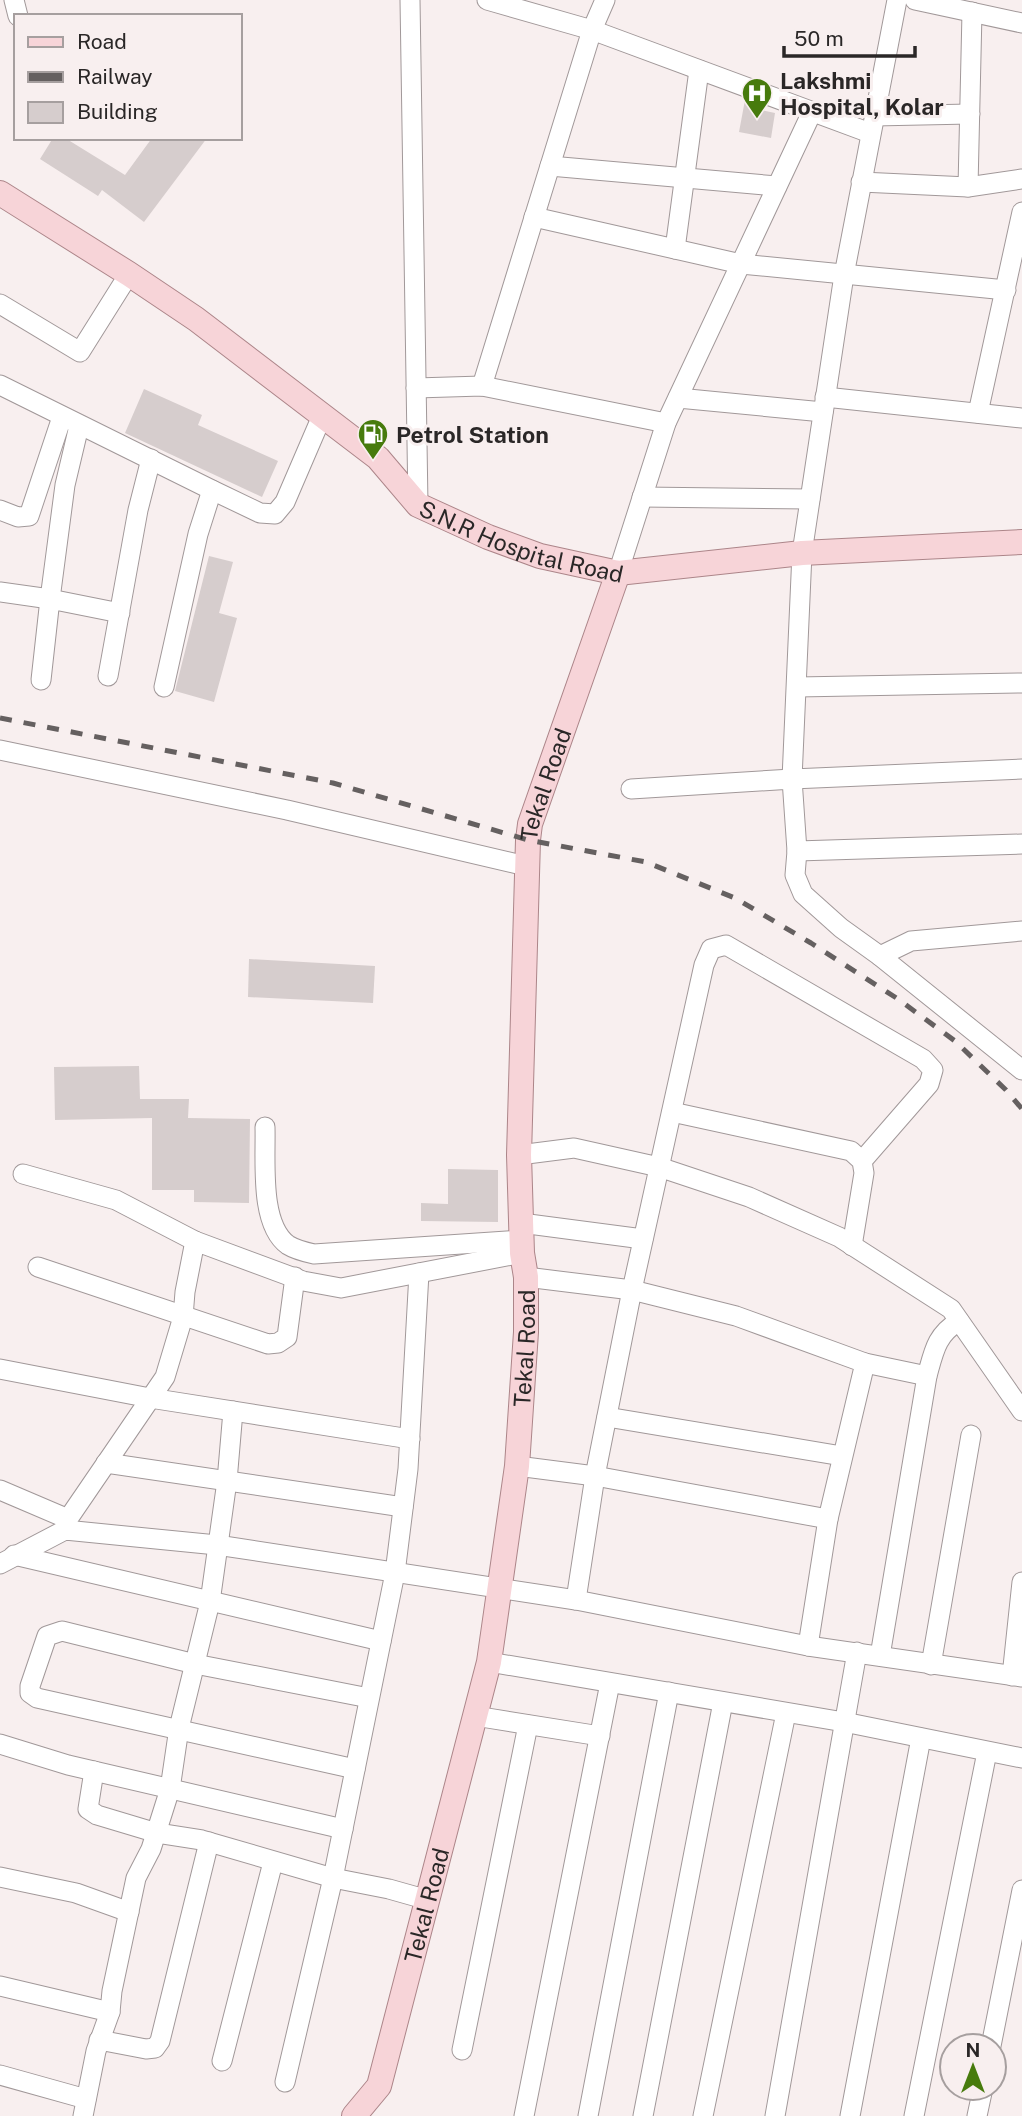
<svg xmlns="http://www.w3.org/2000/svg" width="1022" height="2116" viewBox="0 0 1022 2116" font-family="'Public Sans',sans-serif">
	<rect width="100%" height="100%" fill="#f8efef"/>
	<g fill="#d6cdcd">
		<path d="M745,100L762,106L761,110L775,113L771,138L739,132Z"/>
		<path d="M53,138H65L125,175L152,138H207L144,222L102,190L98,196L40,159Z"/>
		<path d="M144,389L202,415L198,425L278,461L262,497L125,433Z"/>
		<path d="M209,556L233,562L219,613L237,618L214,702L175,691Z"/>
		<path d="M249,959L375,966L373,1003L248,997Z"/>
		<path d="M139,1066L140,1099H189L188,1118L250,1119L249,1203L194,1202V1190H152V1118L55,1120L54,1067Z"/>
		<path d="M448,1169L498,1170V1222L421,1221V1203L448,1204Z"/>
	</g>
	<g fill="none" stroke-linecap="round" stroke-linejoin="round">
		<g stroke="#a19899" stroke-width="21">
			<g id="minor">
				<path d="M14,0L18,16"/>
				<path d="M410,0L418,505"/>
				<path d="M487,0L592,30L870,133"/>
				<path d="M897,0L844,275L802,553L792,779L1022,769"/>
				<path d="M915,0L1022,23"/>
				<path d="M874,116L970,114"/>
				<path d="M550,166L777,186"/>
				<path d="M861,182L968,187L1022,179"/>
				<path d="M968,187L972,12"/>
				<path d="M534,217L741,264L1006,290"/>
				<path d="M675,249L699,70"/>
				<path d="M0,304L80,352L129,274"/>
				<path d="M0,385L212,490L260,513L275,514L285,502L322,416"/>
				<path d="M482,386L592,30L605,0"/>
				<path d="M416,388L482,386L666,423"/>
				<path d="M825,397L1022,418"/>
				<path d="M678,398L823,412"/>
				<path d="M978,413L1022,212"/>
				<path d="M642,497L810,499"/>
				<path d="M0,510L18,517L29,516L62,417"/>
				<path d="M618,573L666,423L812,112"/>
				<path d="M0,592L50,599L65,485L79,426"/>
				<path d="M108,676L138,510L151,459"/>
				<path d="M41,680L50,599L120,613"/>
				<path d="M164,687L198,534L212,490"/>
				<path d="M797,687L1022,683"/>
				<path d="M0,750L287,810L526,866"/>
				<path d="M631,789L792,779L797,851L1022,844"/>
				<path d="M797,851L795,875L803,894L841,928L880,956L1022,1070"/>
				<path d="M880,956L911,941L1022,931"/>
				<path d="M672,1112L851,1151L862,1161L864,1173L852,1246"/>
				<path d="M265,1127C266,1160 259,1224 288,1245C296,1250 305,1252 314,1254L522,1240"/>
				<path d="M519,1155L574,1148L659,1167L749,1197L839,1237L951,1309L1022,1411"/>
				<path d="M23,1174L116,1200L195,1241"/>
				<path d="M521,1223L643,1239"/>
				<path d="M38,1267L268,1344L278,1343L287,1337L295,1277"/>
				<path d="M526,1277L632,1290L736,1316L865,1363L828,1519L808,1646"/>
				<path d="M865,1363L927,1376"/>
				<path d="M0,1369L150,1398L410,1439"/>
				<path d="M607,1417L842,1456"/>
				<path d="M106,1463L403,1507"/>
				<path d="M517,1466L595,1476L828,1519"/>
				<path d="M0,1490L68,1519"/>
				<path d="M65,1530L68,1519L165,1377L183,1317L185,1292L195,1241L303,1281L341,1288L522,1253"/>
				<path d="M14,1555L381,1641"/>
				<path d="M0,1564L65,1530L217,1545L576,1600L808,1646L1022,1677"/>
				<path d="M576,1600L595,1476L632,1290L704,965L711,949L726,945L923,1059L933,1070L929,1084L862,1161"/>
				<path d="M880,1656L927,1376C934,1351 936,1335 959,1321"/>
				<path d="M489,1662L844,1722L1022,1758"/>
				<path d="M931,1665L971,1435"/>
				<path d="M1012,1676L1022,1582"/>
				<path d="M475,1716L600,1736"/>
				<path d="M0,1744L68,1765L343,1829"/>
				<path d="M355,1769L37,1698L30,1693V1686L47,1636L62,1631L195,1664L369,1698"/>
				<path d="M94,1771L88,1809L97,1815L157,1833L202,1840L333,1878L389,1889L428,1900"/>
				<path d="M0,1877L76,1893L129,1912"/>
				<path d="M0,1986L110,2012"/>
				<path d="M99,2040L146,2049L155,2048L160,2041L209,1842"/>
				<path d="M991,2046L1022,1890"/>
				<path d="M462,2050L528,1725"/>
				<path d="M222,2061L273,1862"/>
				<path d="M0,2075L86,2099"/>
				<path d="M285,2082L333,1878L395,1573L408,1469L419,1273"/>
				<path d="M83,2116L96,2051L110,2012L112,1991L136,1878L151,1849L170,1789L179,1728L210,1602L227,1481L233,1411"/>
				<path d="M524,2116L610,1683"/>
				<path d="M588,2116L669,1692"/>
				<path d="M643,2116L723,1702"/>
				<path d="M703,2116L786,1713"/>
				<path d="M775,2116L857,1652"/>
				<path d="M850,2116L921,1738"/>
				<path d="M914,2116L987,1752"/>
				<path d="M977,2116L983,2088"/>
			</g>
		</g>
		<g stroke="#ac8589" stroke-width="26">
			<g id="major">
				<path id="s1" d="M0,193L129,274L196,319L378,458L418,505L488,537L540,556L618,573L802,553L1022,542"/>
				<path id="s2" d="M354,2116L379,2086L489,1662L517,1466L526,1332V1277L522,1253L519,1155L528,840L530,824L618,573"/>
			</g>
		</g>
		<use href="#minor" stroke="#fff" stroke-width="19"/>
		<use href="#major" stroke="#f7d4d8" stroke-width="24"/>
		<path stroke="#656060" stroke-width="5" stroke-dasharray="12 12" stroke-linecap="butt" d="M0,718L333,783L528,840L646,862L735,898L811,943L898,999L955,1041L1006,1090L1022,1109"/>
	</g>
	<defs>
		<g id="hospital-pin" transform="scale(1.575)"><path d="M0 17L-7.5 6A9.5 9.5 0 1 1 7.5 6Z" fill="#477b0d" stroke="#f8efef"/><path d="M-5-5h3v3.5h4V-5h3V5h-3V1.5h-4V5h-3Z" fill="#fff"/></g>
		<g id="fuel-pin" transform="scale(1.575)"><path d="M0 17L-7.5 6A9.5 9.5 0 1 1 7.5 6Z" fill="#477b0d" stroke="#f8efef"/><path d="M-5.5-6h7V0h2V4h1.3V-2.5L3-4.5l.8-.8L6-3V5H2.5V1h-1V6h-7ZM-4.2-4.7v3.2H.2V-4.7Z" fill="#fff"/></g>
	</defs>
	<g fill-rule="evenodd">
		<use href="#hospital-pin" x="757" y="93"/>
		<use href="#fuel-pin" x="373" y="434"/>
	</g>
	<g text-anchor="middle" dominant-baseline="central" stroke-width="6" stroke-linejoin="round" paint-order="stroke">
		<g font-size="23" font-weight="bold" fill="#2a2727" stroke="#f8efef" text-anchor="start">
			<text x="780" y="80">Lakshmi<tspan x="780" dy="26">Hospital, Kolar</tspan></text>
			<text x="396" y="434">Petrol Station</text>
		</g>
		<g font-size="23" fill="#2a2727" stroke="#f8efef">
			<text stroke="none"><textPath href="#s1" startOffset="634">S.N.R Hospital Road</textPath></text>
			<text stroke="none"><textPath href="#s2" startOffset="1360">Tekal Road</textPath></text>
			<text stroke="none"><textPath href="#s2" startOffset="793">Tekal Road</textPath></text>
			<text stroke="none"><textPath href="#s2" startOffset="226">Tekal Road</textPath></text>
		</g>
	</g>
	<rect x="14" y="14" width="228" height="126" fill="#f8efef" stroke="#a69f9f" stroke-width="2"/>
	<rect x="28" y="37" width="35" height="10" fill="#f7d4d8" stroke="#a69f9f" stroke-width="2"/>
	<text x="77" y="49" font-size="21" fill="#2a2727">Road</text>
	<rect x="28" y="72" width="35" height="10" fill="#656060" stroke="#a69f9f" stroke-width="2"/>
	<text x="77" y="84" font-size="21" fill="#2a2727">Railway</text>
	<rect x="28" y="102" width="35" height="21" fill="#d6cdcd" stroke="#a69f9f" stroke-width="2"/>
	<text x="77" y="119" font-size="21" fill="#2a2727">Building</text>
	<g transform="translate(973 2067)"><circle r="33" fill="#f8efef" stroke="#a69f9f" stroke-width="2"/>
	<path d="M0-5L12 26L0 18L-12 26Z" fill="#477b0d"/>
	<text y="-10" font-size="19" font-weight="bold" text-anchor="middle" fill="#2a2727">N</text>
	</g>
	<path d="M784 46v10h131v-10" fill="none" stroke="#2a2727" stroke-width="3.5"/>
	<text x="794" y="46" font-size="21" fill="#2a2727" stroke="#f8efef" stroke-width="5" paint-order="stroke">50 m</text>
</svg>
